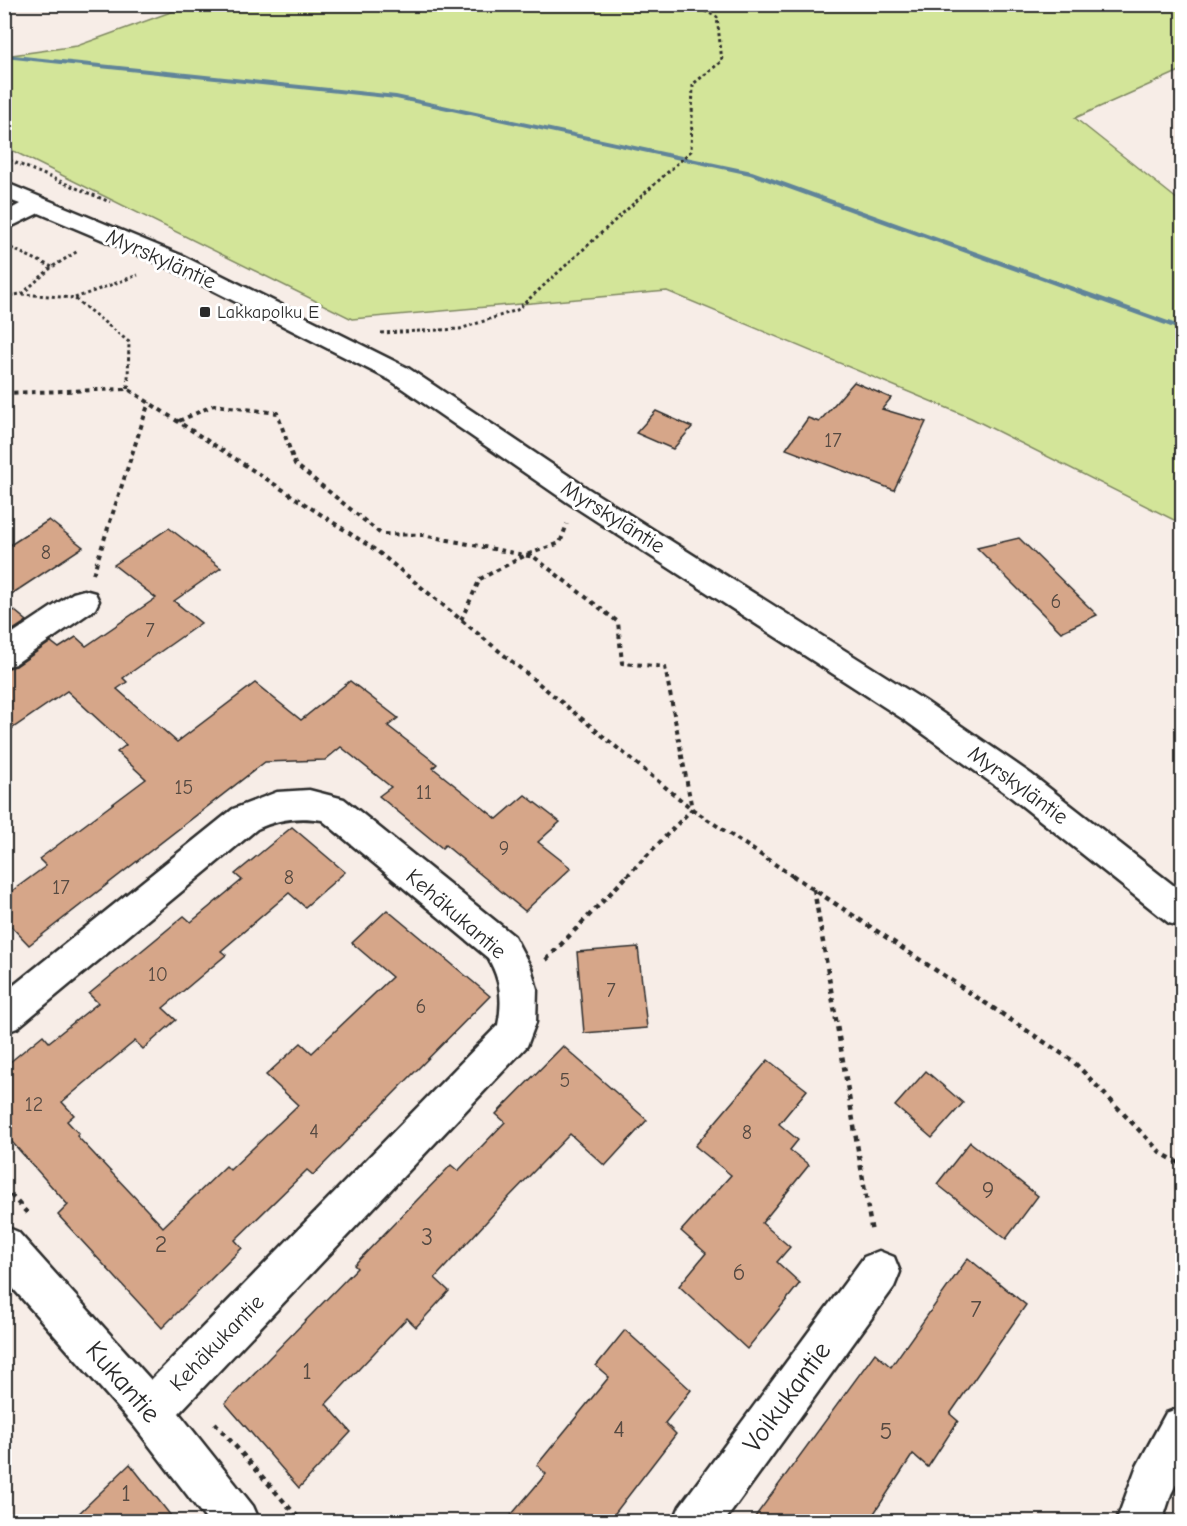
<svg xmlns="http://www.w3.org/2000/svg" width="1187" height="1526" viewBox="0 0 1187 1526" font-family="'Comic Neue',sans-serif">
	<rect width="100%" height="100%" fill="#f7ede7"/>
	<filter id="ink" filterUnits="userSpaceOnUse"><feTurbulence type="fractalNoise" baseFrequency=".0167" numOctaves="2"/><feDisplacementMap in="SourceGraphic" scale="12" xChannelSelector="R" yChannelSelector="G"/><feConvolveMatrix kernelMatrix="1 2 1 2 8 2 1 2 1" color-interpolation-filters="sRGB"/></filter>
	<g filter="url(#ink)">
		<path fill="#d3e599" stroke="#7f8862" stroke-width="1.5" d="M190,5H1182V70L1075,118L1182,203V524L971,418L667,291L352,319L5,147V56L77,46Z"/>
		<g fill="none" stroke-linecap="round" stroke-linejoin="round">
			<path fill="#608499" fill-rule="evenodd" d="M4,54L396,95L752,171L1182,326V331L750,175L396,99L4,58Z"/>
		</g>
		<g fill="#d6a689" stroke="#2b2b2b" stroke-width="1.5">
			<path d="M854,382L891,398L882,409L926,422L894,490L786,449L808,418L819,422Z"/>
			<path d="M656,411L692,427L673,449L636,433Z"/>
			<path d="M49,520L83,547L4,599V549Z"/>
			<path d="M169,528L221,568L174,601L201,623L123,678L127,682L117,689L177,742L255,683L301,720L350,681L398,718L388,726L437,764L433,768L497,819L525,795L560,822L538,842L571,868L525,911L445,845L442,848L379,796L391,787L341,747L325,760L265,762L29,945L4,919V897L46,866L39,859L146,779L117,752L126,745L67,691L4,734V669L16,666L51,642L59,648L76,637L86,646L156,598L114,565Z"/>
			<path d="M1019,538L1097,615L1061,632L977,548Z"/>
			<path d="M4,602L27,621L4,636Z"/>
			<path d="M292,827L345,872L305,907L289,893L221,951L226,955L163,1008L176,1020L143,1049L135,1041L62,1102L74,1115L67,1121L79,1134L77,1136L163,1227L226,1166L230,1170L298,1105L266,1075L301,1043L312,1053L392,977L352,943L387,910L490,996L313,1175L307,1170L235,1240L242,1248L162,1328L58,1215L68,1205L4,1133V1067L43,1035L49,1042L98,1003L89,994L184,916L191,922L242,880L235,874Z"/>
			<path d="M638,947L647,1028L584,1033L577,952Z"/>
			<path d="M563,1046L647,1120L605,1166L570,1134L509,1197L435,1278L449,1291L416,1327L407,1318L326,1404L351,1432L299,1488L225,1403L357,1268L354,1265L451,1165L458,1171L505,1122L496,1114Z"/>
			<path d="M768,1060L807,1090L779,1124L798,1140L790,1150L809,1165L762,1223L790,1247L777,1262L800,1283L747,1349L679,1286L706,1253L681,1231L731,1175L695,1146Z"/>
			<path d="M926,1071L963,1103L932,1138L895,1106Z"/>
			<path d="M970,1142L1038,1196L1006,1239L937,1184Z"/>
			<path d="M968,1258L1026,1305L950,1414L958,1421L928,1467L913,1454L869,1521H752L875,1353L891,1367Z"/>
			<path d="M625,1330L691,1390L665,1423L676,1434L609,1521H506L546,1474L537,1465L609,1377L596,1366Z"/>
			<path d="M130,1464L175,1521H71Z"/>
		</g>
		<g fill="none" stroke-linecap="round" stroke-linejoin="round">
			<g stroke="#2b2b2b" stroke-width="5">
				<g id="minor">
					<path d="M4,182L183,256L408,368L587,488L925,701L1031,774L1182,892V927L1169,923L1007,794L903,719L567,502L390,380L165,266L39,213L4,230V213L20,204L4,198Z"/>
					<path d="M84,590L95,593L99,601L95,609L15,664L4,667V639L73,593Z"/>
					<path d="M309,790L344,799L514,936L531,968L537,989L536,1022L527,1046L179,1413L253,1506L260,1522H208L135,1427L4,1278V1226L18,1232L151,1380L498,1025C503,1001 501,980 488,958L322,820C298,816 278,819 257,829L17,1028L4,1033V993L233,809L277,792Z"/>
					<path d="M879,1251L894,1257L900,1272L894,1287L724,1522H673L680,1506L864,1257Z"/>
					<path d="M1182,1407V1473L1171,1494L1162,1522H1116L1136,1468L1166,1413Z"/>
				</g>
			</g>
			<g stroke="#2b2b2b" stroke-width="3" stroke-dasharray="3 3" stroke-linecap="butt">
				<path d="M4,158L110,202"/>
				<path d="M11,248L52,267"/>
				<path d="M22,294L52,267L78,251"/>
				<path d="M4,296L22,294L74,298L129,342L128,380"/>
				<path d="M75,298L138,275"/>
				<path d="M381,333L460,329L517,310L691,151L693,84L722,61L717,17L691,4"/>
			</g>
			<g stroke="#2b2b2b" stroke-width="4" stroke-dasharray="4.5 4.5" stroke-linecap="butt">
				<path d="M128,389V379"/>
				<path d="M4,393L128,389L377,551L692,809L794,877"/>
				<path d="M179,421L214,405L277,413L295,464L381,534L423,535L534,557L618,622L622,663L665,667L692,809L626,877"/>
				<path d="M93,574L149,402"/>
				<path d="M461,620L480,579L526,555L560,543L567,524"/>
			</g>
			<g stroke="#2b2b2b" stroke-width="4.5" stroke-dasharray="5 5" stroke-linecap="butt">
				<path d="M792,875L1073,1061L1161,1153L1182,1165"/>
				<path d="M814,889L872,1233"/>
				<path d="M546,960L628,875"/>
				<path d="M4,1187L29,1215"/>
				<path d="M215,1423L302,1522"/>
			</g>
			<use href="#minor" fill="#fff" fill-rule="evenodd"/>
		</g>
	</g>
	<rect fill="#2b2b2b" stroke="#fff" stroke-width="2" x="199" y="306" width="12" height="12" rx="3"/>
	<g text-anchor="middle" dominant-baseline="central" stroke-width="6" stroke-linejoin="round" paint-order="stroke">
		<g font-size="18" fill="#2b2b2b" stroke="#fff" text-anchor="start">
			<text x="217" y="312">Lakkapolku E</text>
		</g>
		<g font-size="20" fill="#564a42">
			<text x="833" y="440">17</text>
			<text x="46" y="552">8</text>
			<text x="1056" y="601">6</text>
			<text x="150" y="630">7</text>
			<text x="184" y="787">15</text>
			<text x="424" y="792">11</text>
			<text x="504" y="848">9</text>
			<text x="289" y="877">8</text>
			<text x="61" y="887">17</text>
			<text x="158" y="974">10</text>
			<text x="611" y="990">7</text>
			<text x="421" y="1006">6</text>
			<text x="565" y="1080">5</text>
			<text x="34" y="1104">12</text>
			<text x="314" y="1131">4</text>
			<text x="747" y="1132">8</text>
		</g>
		<g font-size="22" fill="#2b2b2b" stroke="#fff">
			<text transform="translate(161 259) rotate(24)">Myrskyläntie</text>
			<text transform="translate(613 517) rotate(32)">Myrskyläntie</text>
			<text transform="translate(1018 785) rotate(36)">Myrskyläntie</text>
			<text transform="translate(456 914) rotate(41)">Kehäkukantie</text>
			<text transform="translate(217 1343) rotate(-46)">Kehäkukantie</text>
		</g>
		<g font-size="24" fill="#564a42">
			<text x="988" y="1190">9</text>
			<text x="427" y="1237">3</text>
			<text x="161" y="1244">2</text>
			<text x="739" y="1272">6</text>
			<text x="976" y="1309">7</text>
			<text x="307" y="1371">1</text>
			<text x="619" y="1429">4</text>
			<text x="886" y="1431">5</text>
			<text x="126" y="1493">1</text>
		</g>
		<g font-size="27" fill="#2b2b2b" stroke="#fff">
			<text transform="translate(123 1382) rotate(49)">Kukantie</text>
			<text transform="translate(787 1397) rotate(-54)">Voikukantie</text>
		</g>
	</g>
	<rect width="1187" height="1526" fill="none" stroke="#fff" stroke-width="24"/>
	<rect x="12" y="12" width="1163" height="1502" fill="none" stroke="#2b2b2b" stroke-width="2" filter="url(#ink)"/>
</svg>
